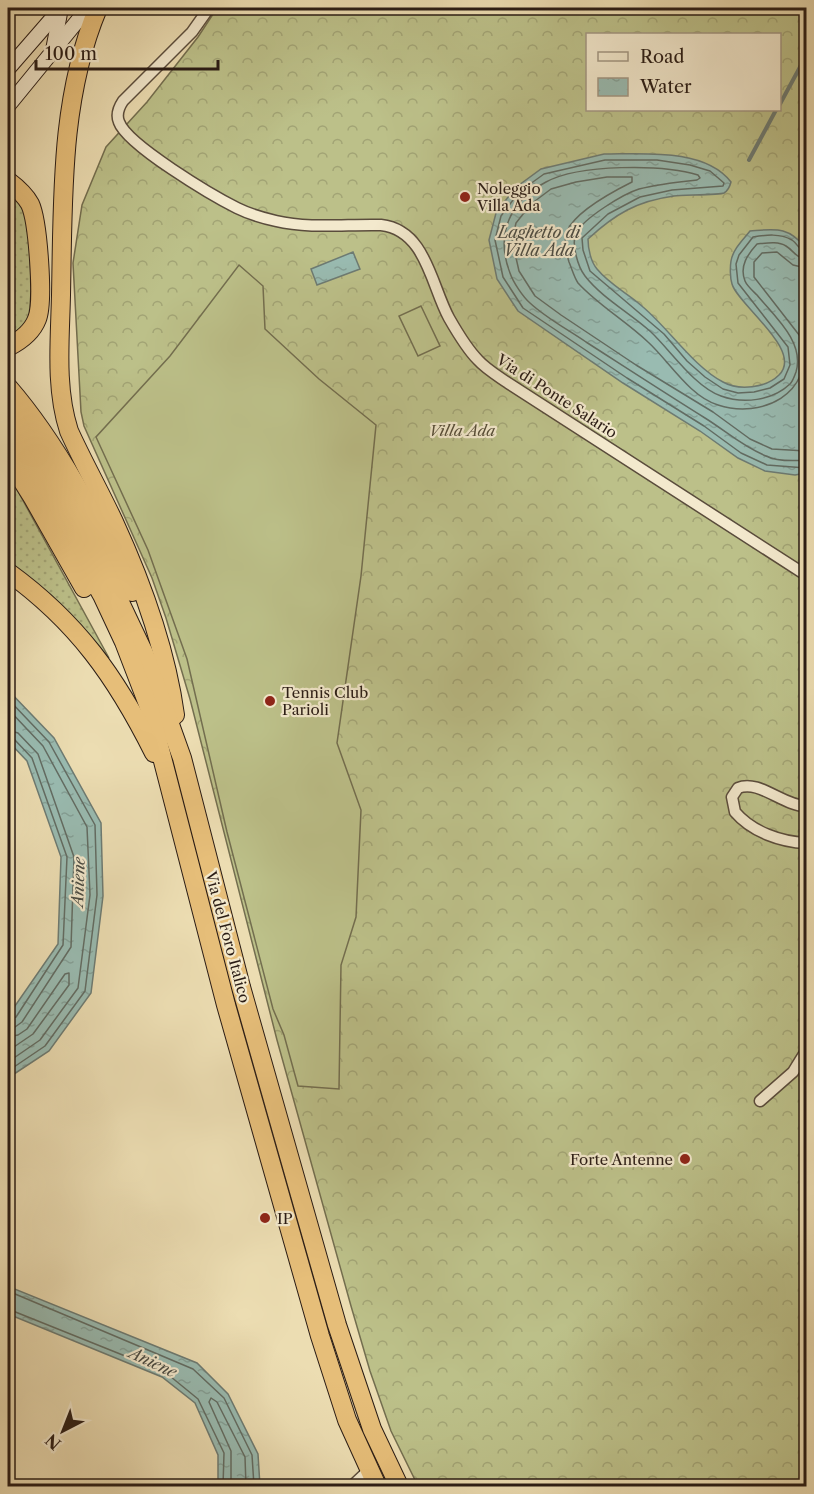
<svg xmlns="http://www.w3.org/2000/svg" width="814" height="1494" viewBox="0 0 814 1494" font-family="'Libre Caslon Text',serif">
	<defs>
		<pattern id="grass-dots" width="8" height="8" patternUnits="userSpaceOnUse" patternTransform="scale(1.5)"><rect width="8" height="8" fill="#bcc089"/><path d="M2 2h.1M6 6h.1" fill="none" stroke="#a2a475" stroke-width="1.8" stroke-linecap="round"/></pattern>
		<pattern id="forest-crowns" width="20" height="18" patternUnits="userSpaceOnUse" patternTransform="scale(1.5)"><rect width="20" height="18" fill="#bcc089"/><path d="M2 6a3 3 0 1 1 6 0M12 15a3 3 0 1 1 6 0" fill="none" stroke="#a2a475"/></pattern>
		<pattern id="water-ripples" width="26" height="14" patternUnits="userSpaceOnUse" patternTransform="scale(1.5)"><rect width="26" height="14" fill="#99bbb1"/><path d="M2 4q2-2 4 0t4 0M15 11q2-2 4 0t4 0" fill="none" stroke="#84a097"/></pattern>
	</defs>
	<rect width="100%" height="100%" fill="#ecddb2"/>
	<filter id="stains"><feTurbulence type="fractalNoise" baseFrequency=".00333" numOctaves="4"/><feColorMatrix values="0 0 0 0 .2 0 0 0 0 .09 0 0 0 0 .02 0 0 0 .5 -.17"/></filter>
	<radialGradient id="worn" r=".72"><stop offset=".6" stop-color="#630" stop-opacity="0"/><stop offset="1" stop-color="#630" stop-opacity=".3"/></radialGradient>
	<g fill="url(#grass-dots)" stroke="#736e4f" stroke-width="1.5">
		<path d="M8,189L17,196L28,221L33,307L27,322L8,340Z"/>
		<path d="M8,473L109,658C77,624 46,589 8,563Z"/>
	</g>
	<path fill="url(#forest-crowns)" stroke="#736e4f" stroke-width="1.5" fill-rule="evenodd" d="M217,8H806V1486H418L391,1431L370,1371L351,1306L277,1040L190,699L166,618L152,578L84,426L81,412L73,263L82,205L106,147L147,102L198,37ZM588,34H780V110H588Z"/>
	<g fill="#bcc089" stroke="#736e4f" stroke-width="1.5">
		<path d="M239,265L263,286L265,329L319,379L376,425L361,576L337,743L361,810L356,917L341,965L339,1089L298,1086L284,1035L273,1009L227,832L187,659L148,550L96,437L170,356Z"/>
		<path d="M421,306L440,346L418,356L399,316Z"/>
	</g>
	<g fill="url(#water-ripples)" stroke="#6d7b73" stroke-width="1.5">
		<path d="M604,154C643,154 705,148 731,182C730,186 729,190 724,193C720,195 683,195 674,196C637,201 615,214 588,239C588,249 591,262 597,269C610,285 629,294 643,307C669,329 694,367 723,382C739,391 766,388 779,375C804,351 738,305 732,284C730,278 730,267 731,261C733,249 743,240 750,231C776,229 788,226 806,248V473L795,475L765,471L738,458L700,431L623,383L518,311L497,279L489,240L496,213L515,188L541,169Z"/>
		<path d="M353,252L360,269L317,285L311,269Z"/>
		<path d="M8,690L54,738L101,823L103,896L91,993L49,1051L8,1078V1016L58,944L61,857L27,761L8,741Z"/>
		<path d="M8,1283L12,1288L197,1363L228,1394L258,1454L260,1486H218V1455L195,1403L162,1377L8,1314Z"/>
	</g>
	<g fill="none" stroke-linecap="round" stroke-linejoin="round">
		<g stroke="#626c63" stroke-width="1.5">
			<path d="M806,251C798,250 798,244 792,240C780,233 766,235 753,237L739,255L736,264L738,283L788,347L790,365L784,379L770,388L754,392L738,393L723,389L705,377L687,361L664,334L590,271L583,250L582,238L608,214L640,197L672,190L723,186L724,183L710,171L690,165L657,160H605L544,174L519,192L501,216L495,240L503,277L523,308L627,378L704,426L741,453L767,465L806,468"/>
			<path d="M806,259C796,258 794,251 786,246C778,241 767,243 757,244C748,254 739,266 745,281C747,286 753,291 757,295C774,316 805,342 796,372C794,377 793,381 790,384C772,401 743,404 721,396C695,387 671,351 651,332C630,313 602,298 585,276C578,267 571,244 576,233C584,218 623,194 639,189C658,184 678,182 697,180L700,178L698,175C663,164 579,164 546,182C510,201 495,234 510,273C513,282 523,297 530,303C546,318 567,329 586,342C625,367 665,393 705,418C726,431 743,447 766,456C778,462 794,461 806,460"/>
			<path d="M806,268L793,265L777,252L762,253L754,262V277L803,340C814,395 761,419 718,405C689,396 669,361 648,342C626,321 598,305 578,283C574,277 572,269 569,262C566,252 563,240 567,231C576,211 614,191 632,182V177H607L576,182L551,189L531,204L516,223L512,240L519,271L535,296L561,315L636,365L713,412L750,439L772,449L806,451"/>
			<path d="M8,699L49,742L95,825L97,895L85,991L45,1046L8,1071"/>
			<path d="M8,709L43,746L87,827L90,895L78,988L40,1040L8,1062"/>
			<path d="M8,730L18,733L38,754L74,857L71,947L22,1022L15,1027L8,1028"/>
			<path d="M8,737L14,739L32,758L67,857L63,945L16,1017L8,1020"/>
			<path d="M8,1037L18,1035L27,1029L65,974L69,973V985L33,1034L8,1051"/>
			<path d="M8,1291L193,1369L224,1398L252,1455L254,1486"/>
			<path d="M8,1309L165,1372L198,1399L224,1453L223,1486"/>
			<path d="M231,1486V1451L209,1402L211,1398L217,1402L245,1457L246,1486"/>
		</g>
		<g stroke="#6d7b73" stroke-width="4">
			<path d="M780,104L806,56"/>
			<path d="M749,160L776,110"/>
		</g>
		<g stroke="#5a4c3c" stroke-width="13">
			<g id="street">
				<path d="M209,8L192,32L123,101C119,107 116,115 119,122C127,145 213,196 237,208C249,214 263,218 276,221C310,229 347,224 381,225C426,230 431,285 449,318C457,332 467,349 478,360C486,369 498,376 508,383L806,575"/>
				<path d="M806,806C783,806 759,779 738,788L732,797L735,812C752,832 781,842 806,843"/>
				<path d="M760,1101L793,1072L806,1051"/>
				<path d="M352,1486L369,1470"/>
			</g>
		</g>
		<g stroke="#2a1c15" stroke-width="16">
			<g id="secondary">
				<path d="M53,50L61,8"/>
				<path d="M8,69L61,8"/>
				<path d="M8,106L88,8"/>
			</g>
		</g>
		<g stroke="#2a1c15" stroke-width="20">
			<g id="highway">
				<path d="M98,8C60,98 63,198 61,295C60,341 55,388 69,431C83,462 100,492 114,522C142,583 166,649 175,715"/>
				<path d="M8,181C16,187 25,195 30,204C38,221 44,302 37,319C32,332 20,341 8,347"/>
				<path d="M8,387C60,447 97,522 132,592"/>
				<path d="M8,410L42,460L100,560L144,653L162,702L182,758L241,987L337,1325L372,1429L399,1486"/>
				<path d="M8,433L36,478L102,595L124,642L149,707L226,1005L320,1336L347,1420L377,1486"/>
				<path d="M8,458L33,498L84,588"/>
				<path d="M8,572C77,622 116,677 154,753"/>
			</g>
		</g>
		<use href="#street" stroke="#f3e9cd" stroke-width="10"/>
		<use href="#secondary" stroke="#f3e9cd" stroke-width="14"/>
		<use href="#highway" stroke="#e6be79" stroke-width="18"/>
	</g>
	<g fill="#8f2418" stroke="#f3e9cd" stroke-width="2">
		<circle cx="465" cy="197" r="6"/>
		<circle cx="270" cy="701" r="6"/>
		<circle cx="685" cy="1159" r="6"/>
		<circle cx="265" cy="1218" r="6"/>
	</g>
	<g text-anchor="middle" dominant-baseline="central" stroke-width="4.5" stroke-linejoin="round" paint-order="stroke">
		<g font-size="15" fill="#2a1c15" stroke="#f3e9cd" text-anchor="start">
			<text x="477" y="188">Noleggio<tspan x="477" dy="17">Villa Ada</tspan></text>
			<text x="282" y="692">Tennis Club<tspan x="282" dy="17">Parioli</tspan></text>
			<text x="673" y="1159" text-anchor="end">Forte Antenne</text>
			<text x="277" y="1218">IP</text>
		</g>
		<g font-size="15" fill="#2a1c15" stroke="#f3e9cd">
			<text transform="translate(557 396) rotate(33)">Via di Ponte Salario</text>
			<text transform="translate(228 937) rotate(75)">Via del Foro Italico</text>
		</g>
		<g font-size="15" font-style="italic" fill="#564d38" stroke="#f3e9cd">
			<text x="462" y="430">Villa Ada</text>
		</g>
		<g font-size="16" font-style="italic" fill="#4b4c44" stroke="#f3e9cd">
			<text x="539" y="232">Laghetto di<tspan x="539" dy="18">Villa Ada</tspan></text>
			<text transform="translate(78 882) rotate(-88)">Aniene</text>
			<text transform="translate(153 1362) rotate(25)">Aniene</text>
		</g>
	</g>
	<rect width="814" height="1494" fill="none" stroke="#ecddb2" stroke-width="30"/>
	<rect x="9" y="9" width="796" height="1476" fill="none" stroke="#2a1c15" stroke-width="3"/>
	<rect x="15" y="15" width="784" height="1464" fill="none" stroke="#2a1c15" stroke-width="1.5"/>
	<rect x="586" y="33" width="195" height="78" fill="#f3e9cd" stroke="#a39783" stroke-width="1.5"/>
	<rect x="598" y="52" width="30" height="9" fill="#f3e9cd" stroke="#a39783" stroke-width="1.5"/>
	<text x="640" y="63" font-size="18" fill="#2a1c15">Road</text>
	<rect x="598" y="78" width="30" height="18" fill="url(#water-ripples)" stroke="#a39783" stroke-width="1.5"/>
	<text x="640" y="93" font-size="18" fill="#2a1c15">Water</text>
	<g transform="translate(63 1431) rotate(222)" stroke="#f3e9cd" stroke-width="4.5" paint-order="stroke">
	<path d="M0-4.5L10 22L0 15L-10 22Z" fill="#2a1c15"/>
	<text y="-9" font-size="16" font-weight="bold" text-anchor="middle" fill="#2a1c15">N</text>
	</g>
	<path d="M36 60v9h182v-9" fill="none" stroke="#2a1c15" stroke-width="3"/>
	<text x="45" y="60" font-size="18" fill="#2a1c15" stroke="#f3e9cd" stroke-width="4.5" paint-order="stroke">100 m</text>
	<rect width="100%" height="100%" filter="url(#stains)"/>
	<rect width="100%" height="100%" fill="url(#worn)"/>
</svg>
